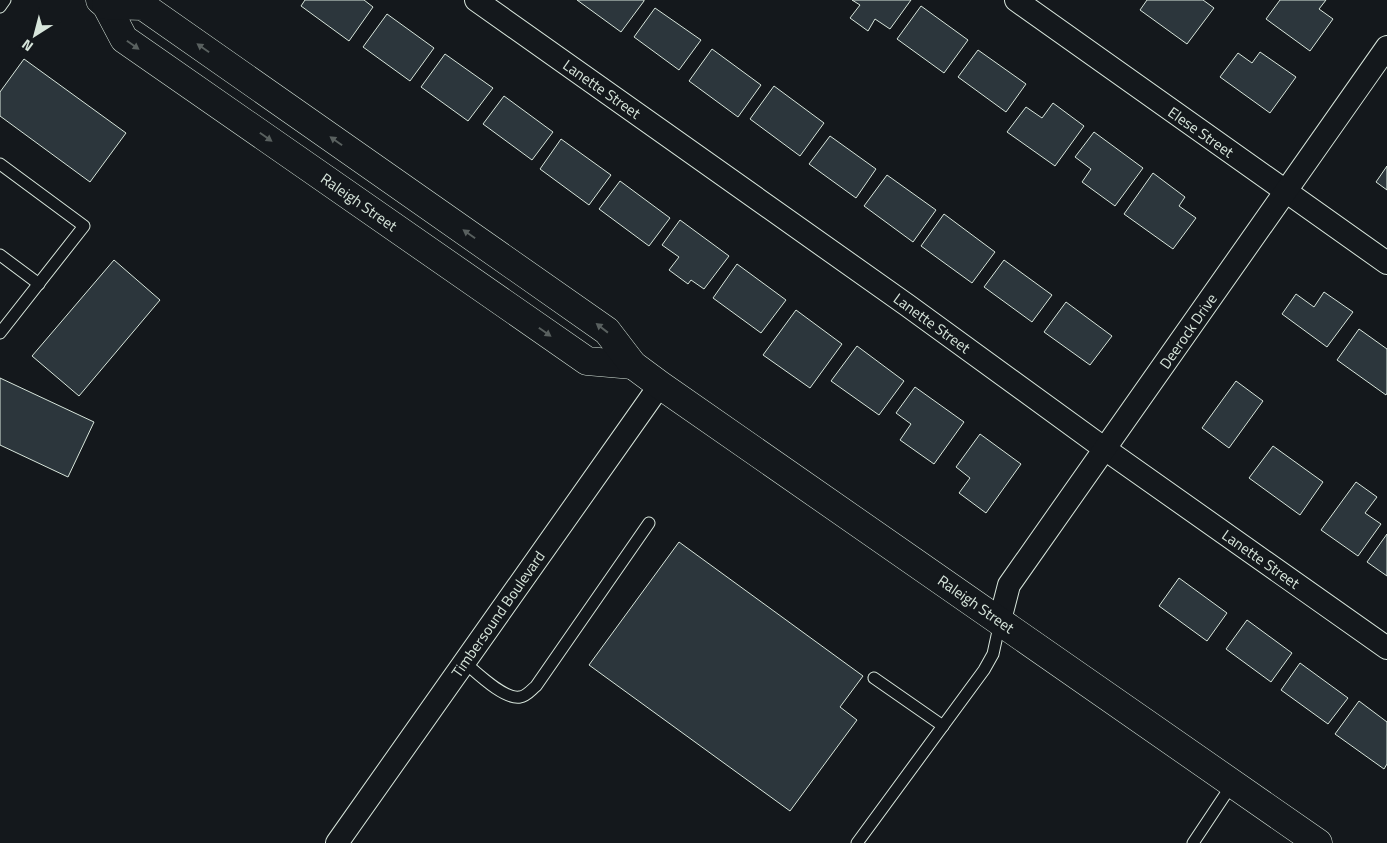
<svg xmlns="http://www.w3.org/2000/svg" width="1387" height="843" viewBox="0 0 1387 843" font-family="'Titillium Web',sans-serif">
	<rect width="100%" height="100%" fill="#14181c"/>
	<g fill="#2c363c" stroke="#d8e6dc">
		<path d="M305,0H364L373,7L349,41L301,6Z"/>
		<path d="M577,0H644V1L621,32Z"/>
		<path d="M852,0H911L890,29L875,19L868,31L850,18L860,5Z"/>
		<path d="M1147,0H1203L1214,8L1187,44L1140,10Z"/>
		<path d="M1280,0H1326L1319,9L1333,19L1310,51L1266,19Z"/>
		<path d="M921,6L968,40L944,73L897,39Z"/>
		<path d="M655,8L701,40L679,70L634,37Z"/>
		<path d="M387,14L434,48L410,81L363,47Z"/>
		<path d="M712,49L761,85L738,117L689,81Z"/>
		<path d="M978,50L1026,84L1006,112L958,77Z"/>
		<path d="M1260,52L1296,77L1270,113L1220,77L1238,53L1252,63Z"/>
		<path d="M445,54L493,88L468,121L421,87Z"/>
		<path d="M24,59L126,133L90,182L0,116V92Z"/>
		<path d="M774,86L824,123L800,156L750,119Z"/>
		<path d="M504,96L553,132L532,160L483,124Z"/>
		<path d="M1053,103L1084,126L1055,166L1007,132L1026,107L1042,118Z"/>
		<path d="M1094,132L1143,168L1115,206L1082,182L1091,169L1075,157Z"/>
		<path d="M830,136L876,169L856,198L809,164Z"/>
		<path d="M561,139L611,175L589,205L540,169Z"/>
		<path d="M1387,166V190L1376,182Z"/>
		<path d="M1153,173L1185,197L1179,206L1196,218L1173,249L1124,214Z"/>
		<path d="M887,175L936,210L913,242L864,206Z"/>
		<path d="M620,181L670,218L649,246L599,209Z"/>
		<path d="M944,214L995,252L972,283L921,246Z"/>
		<path d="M680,220L729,256L704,289L691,280L688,284L669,270L679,257L662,245Z"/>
		<path d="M114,260L160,300L79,396L32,356Z"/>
		<path d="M1004,260L1052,295L1032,322L984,287Z"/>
		<path d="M737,264L786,300L761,333L713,298Z"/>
		<path d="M1324,292L1353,312L1327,347L1282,314L1296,294L1314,307Z"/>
		<path d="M1066,302L1112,336L1090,365L1044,332Z"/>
		<path d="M796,310L842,344L810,388L763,355Z"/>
		<path d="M1359,329L1387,349V393L1386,395L1337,360Z"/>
		<path d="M857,346L904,381L879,415L831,381Z"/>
		<path d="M0,378L94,422L68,477L0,445Z"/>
		<path d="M1236,381L1263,401L1229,448L1202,428Z"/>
		<path d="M915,387L964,422L934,464L900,440L911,424L896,413Z"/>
		<path d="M980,434L1021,464L986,513L959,493L970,478L956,467Z"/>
		<path d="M1273,446L1323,482L1300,515L1249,478Z"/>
		<path d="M1356,482L1377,497L1365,513L1381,524L1358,556L1321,530Z"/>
		<path d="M1387,534V576L1367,562Z"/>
		<path d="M679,542L863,676L840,707L857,720L790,811L589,665Z"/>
		<path d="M1179,578L1227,613L1207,641L1159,606Z"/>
		<path d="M1247,620L1292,653L1271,682L1226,649Z"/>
		<path d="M1300,663L1348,698L1328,724L1281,690Z"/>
		<path d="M1359,701L1387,722V764L1384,769L1335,734Z"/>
	</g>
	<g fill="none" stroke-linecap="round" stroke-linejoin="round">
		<g stroke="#d8e6dc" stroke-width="13">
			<g id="lane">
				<path d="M0,7L5,0"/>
				<path d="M0,164L84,226L0,333"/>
				<path d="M0,255L39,284"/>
				<path d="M464,662C476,672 504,700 520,697C527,696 531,690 536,686L649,523"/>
				<path d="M874,678L943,726"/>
				<path d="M857,843L984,670L993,654L1000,622"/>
				<path d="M1193,843L1233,783"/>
			</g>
		</g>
		<g stroke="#d8e6dc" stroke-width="24">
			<g id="street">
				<path d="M476,0L907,305L1105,449L1387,648"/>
				<path d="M1016,0L1387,263"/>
				<path d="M1000,620L1009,585L1387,47"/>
				<path d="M337,843L660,385"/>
			</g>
		</g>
		<g stroke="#d8e6dc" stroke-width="29">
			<g id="secondary">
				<path d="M100,0L106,5L124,39L587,361L633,365"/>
				<path d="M106,5L143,6L607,331L633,365L660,385L1318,843"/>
			</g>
		</g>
		<use href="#lane" stroke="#14181c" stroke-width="11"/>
		<use href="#street" stroke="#14181c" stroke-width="22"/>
		<use href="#secondary" stroke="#14181c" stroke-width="28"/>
	</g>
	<defs><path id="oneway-solid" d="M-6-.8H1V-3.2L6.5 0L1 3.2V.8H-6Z" transform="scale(1.25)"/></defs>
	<g fill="#59605f">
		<use href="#oneway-solid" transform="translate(133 45) rotate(35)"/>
		<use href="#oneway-solid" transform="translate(203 48) rotate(-145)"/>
		<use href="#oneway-solid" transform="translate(266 137) rotate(35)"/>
		<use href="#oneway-solid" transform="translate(336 141) rotate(-145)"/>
		<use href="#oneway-solid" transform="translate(469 234) rotate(-145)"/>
		<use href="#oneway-solid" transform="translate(602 328) rotate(-142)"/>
		<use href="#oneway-solid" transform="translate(545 332) rotate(35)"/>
	</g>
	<g text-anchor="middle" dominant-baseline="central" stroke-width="4" stroke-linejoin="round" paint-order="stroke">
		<g font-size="15" fill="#d8e6dc" stroke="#14181c">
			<text transform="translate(602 89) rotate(35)">Lanette Street</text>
			<text transform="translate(1201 132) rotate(35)">Elese Street</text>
			<text transform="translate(359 202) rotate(35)">Raleigh Street</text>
			<text transform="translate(932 323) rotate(36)">Lanette Street</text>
			<text transform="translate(1188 331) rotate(-55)">Deerock Drive</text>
			<text transform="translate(1261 559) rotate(35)">Lanette Street</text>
			<text transform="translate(976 604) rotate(35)">Raleigh Street</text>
			<text transform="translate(498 614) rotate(-55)">Timbersound Boulevard</text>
		</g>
	</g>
	<g transform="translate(35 35) rotate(216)" stroke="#14181c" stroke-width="4" paint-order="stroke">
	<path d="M0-4L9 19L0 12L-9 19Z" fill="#d8e6dc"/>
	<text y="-8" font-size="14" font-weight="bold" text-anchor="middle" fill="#d8e6dc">N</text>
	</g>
</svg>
